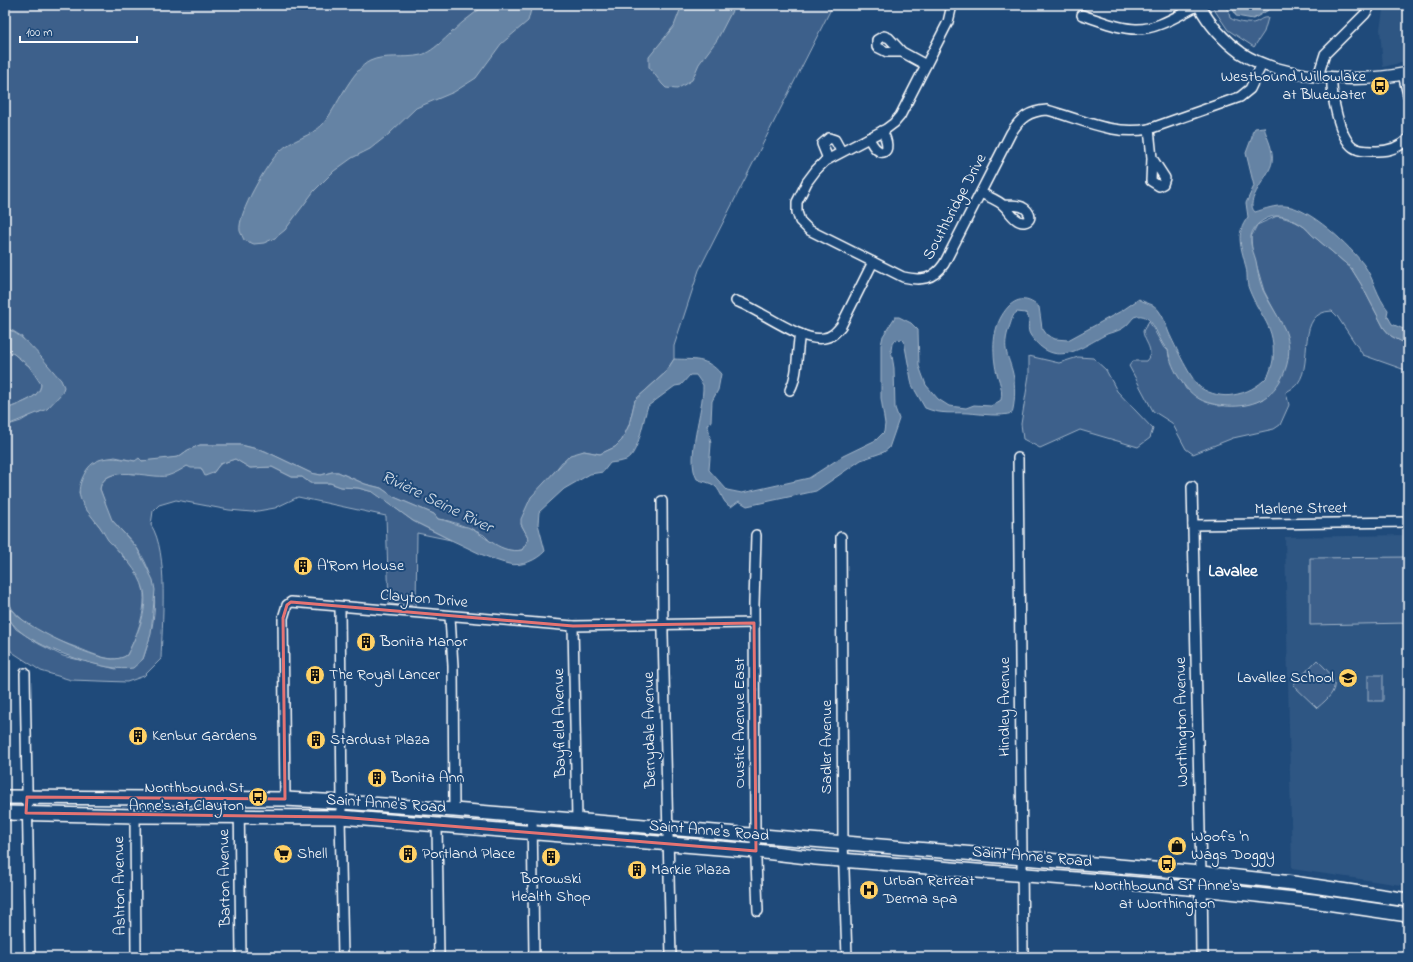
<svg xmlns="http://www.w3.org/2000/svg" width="1413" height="962" viewBox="0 0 1413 962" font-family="'Indie Flower',sans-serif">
	<rect width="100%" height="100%" fill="#1f4a7a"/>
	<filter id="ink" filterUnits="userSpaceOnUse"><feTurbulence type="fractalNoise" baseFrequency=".025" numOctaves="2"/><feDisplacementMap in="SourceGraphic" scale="8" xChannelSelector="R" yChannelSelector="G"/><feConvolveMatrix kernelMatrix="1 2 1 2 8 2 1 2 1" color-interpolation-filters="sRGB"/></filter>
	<g filter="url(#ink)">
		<g fill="#2e5683">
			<path d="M1384,5H1408V61L1383,67L1380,29Z"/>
			<path d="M1408,535V886L1292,869L1285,537Z"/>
		</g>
		<g fill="#3c618b" stroke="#9eb0c5">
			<path d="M5,5H833L699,270L674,346V359L665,373L635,400L629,425L622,440L615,447L600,454L584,451L562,462L551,476L521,524L529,539L522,550C511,552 499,549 490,541C488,539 486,537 484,535C472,529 451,520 438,519L434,514L394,497L381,488L365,484L338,472H332L321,475L311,473L265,451L241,445H200L188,450L178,457L159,460L135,461L115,457L96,461L79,492C84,510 88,510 97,523C106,535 114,545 123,557C128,562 134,567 138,573C152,599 139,631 127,655C114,665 91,653 78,648C56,640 28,629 13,610C0,596 5,454 5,426L21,421L34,413L40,412L62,393L21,336L13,331L5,328Z"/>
			<path d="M1211,5H1227L1230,18C1236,22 1250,25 1256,22C1261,20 1262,17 1268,18L1264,32L1254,47L1228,30Z"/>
			<path d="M1277,216C1289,219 1303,223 1311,234L1351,268L1361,284L1384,328L1391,336L1408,345V371L1363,355L1337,316L1332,311C1295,312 1314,362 1298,383C1295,387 1290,390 1286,392L1289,405L1280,425L1274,429L1233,438L1193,454L1186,449L1172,423L1153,411L1129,366L1133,361H1146C1156,350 1144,343 1143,331L1149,321L1164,348L1168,350L1169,357L1186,389L1219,406L1256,402L1263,399L1284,329L1264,291L1252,250L1251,237L1257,225Z"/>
			<path d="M5,347L29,366L41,383C41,399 16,404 5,410Z"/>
			<path d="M1029,356L1059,363L1078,357L1093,358L1106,370L1117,391L1153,429L1150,438L1138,447L1080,430L1040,448L1023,439L1021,424L1029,375Z"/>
			<path d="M235,459L250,468L272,467L292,477H302L310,483H330L341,487L358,488L374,492L413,521L451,540L417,533L416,606L389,604L386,516L298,497L275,508L252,512L229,510L176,500L159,505L153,511L151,525C169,552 162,625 161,659L144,676L127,682L71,680L41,671L12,652L5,643V613L16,629L39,644L63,656L116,669L143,659C157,618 162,585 137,548C130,538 120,530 112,520C106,512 104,499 100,489C102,474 120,472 133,474L178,471L187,466L201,468L213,473L220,464Z"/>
			<path d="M1408,557V623L1310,625V558Z"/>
			<path d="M1317,660C1338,680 1342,688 1317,708L1293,685Z"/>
			<rect x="1368" y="675" width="15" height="26"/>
		</g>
		<g fill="#6583a4" stroke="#a3b5c8">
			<path d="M485,5L532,6L528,21L501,44L476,78L454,92L416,108L389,134L370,149L352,158L334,171L314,191L285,230L275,238L264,243L254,244L244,240C243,237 241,234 240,231C237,214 267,163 280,151C292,139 311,137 323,124C336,109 352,69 370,61C385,54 404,59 421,55C434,52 452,31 463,22C470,16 478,11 485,5Z"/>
			<path d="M682,5H735L717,40L699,64L692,80L677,89L666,88L662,84L649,67V57L674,26Z"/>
			<path d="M1231,5H1277L1253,19L1236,16Z"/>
			<path d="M1264,127C1267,139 1274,149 1272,162C1270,176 1243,201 1255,212C1265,209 1275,205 1285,206C1309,207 1350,246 1364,265C1374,279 1377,297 1388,310L1387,315L1392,324L1408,331V345L1391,336L1384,328L1361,284L1351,268L1311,234C1305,225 1288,216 1277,216C1266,216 1251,226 1251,238C1250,246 1254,253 1256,261C1258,271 1259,281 1263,290C1269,303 1278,315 1284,328C1295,351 1286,381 1267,396C1250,409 1224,408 1206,402C1187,396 1171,369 1168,350C1157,342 1154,309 1134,317C1131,320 1127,326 1123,328C1118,332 1109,332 1103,336C1078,350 1054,368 1031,336C1025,328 1032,321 1026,313L1017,312C1012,315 1012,320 1010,325C1000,352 1010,355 1014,379C1015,390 1015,403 1012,413C1001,417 981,414 969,413C952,412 942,415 925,408L912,385L904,341L902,339L895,340L892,344L891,350L894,368L895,408L899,419L889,448L884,452L861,460L816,491L747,506L739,501L731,507C722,503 722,492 715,486C710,482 703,482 697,479C685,458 704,410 703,385L696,375H690L681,385L675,386L648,406C643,419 639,454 626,460C621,462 615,462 610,463L603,472L590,474L564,489L539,512L538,524L545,551C537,560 521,567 509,564C490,560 469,548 451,540L413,521L373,492L358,488L341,487L330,483H310L302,477H292L272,467L250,468L235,459L220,464L213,473L205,476L201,468H191L187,466C181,470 174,474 167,476C150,479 104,462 100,489L112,520L137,548L153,580L155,590L151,634L143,659L133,668C107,673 42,649 21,632C14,627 10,620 5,613V562C8,576 3,598 12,610C24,627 92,658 112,659C117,659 123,658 127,655C136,637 148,612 144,591C139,570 122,555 108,540C104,534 101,527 96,522C82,504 72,495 86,471C97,453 118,458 135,461L139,458L142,461L178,457L188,450L200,445H241L265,451L311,473L321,475L332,472H338L365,484L381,488L394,497L434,514L438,519C447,520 453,524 461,526C464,527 467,526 470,528C487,537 501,554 522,550L529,539L521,524V519L531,497L570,455L584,451L600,454L615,447L622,440L629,425L635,400L665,373L674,359C694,360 707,357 721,374L718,390L712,401L711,421L708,425L711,444L709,470L727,490L742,493L809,478L843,456L876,440L884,432L885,424L881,398V345L883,336L895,317H899L911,323L918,330L919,366L926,385L938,399L949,406L966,408L974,405L991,406L1001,400C1004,387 996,376 995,364C992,343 994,322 1009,306C1020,296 1029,299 1039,307L1042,328L1047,335L1055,339L1068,340L1123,310L1139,299C1146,304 1154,303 1159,311C1164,317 1166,326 1169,333C1174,344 1192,382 1201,388C1210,394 1223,397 1233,395C1246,393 1258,387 1267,377C1270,373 1272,365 1273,360C1276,325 1260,318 1249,289C1246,282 1248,275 1246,268C1242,248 1234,235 1248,217L1246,203L1254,186L1246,153L1252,137V133L1255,128Z"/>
			<path d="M5,328C26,335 46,364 61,380L64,387L62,393L47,409L5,426V410C16,404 41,399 41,384L29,366L5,347Z"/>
		</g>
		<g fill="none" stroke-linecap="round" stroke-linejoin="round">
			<g stroke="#fff" stroke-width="12">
				<g id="minor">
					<path d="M952,5L948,22L900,116L894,123L886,129L825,161L816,170L807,182L797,202V212L800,221L809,230L903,277C920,281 933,280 944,264L1011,133C1020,118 1029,111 1047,110C1081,119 1113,136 1149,129L1240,97L1250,89L1262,64"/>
					<path d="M1082,15C1099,20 1118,29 1136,29C1157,30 1180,14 1199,5"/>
					<path d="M902,52H887L877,47V40L884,36L889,38L902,52L926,65"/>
					<path d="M1403,74L1408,95"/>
					<path d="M1318,76L1325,54L1365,14L1371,5"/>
					<path d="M1332,78C1331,94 1339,137 1353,147C1360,152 1369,151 1377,151C1388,151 1400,147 1408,139"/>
					<path d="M1149,129L1152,158L1151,181L1159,186L1163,184L1165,178L1152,158"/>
					<path d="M869,138C879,161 895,154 882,131"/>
					<path d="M828,159L822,144L829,138L835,140L841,151"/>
					<path d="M981,193C988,197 999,200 1005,207C1010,212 1016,223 1024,222C1036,220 1027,207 1019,206C1014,205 1009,205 1004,205"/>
					<path d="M736,301C759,309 802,343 824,338C832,337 836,332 841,326L873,262"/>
					<path d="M790,390C799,373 796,353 800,334"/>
					<path d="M1018,458L1023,957"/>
					<path d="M1192,486L1201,873"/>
					<path d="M662,501L663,633L671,957"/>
					<path d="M1193,525L1408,522"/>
					<path d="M756,535L754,604L755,835L758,911"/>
					<path d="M841,537L843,842L847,957"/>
					<path d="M340,607L342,802L340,817L343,957"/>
					<path d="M450,617L453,666L454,810"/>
					<path d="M573,626L577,820"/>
					<path d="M25,673L30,957"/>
					<path d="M239,799L241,957"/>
					<path d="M285,799L283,618L287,605L291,602L573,626L754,623"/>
					<path d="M135,816L136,957"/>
					<path d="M532,816L534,957"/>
					<path d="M437,825L439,957"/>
				</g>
			</g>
			<g stroke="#fff" stroke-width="14">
				<g id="tertiary">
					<path d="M1199,5C1209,24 1223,40 1241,53C1282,80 1361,83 1408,73"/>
					<path d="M1201,873L1202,957"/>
				</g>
			</g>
			<g stroke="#fff" stroke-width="16">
				<g id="secondary">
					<path d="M5,797L285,799L342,802L454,810L1201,873L1293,883L1408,900"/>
					<path d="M5,813L135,816L340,817L756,851L816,858L1201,889L1313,901L1408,915"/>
				</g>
			</g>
			<use href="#minor" stroke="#1f4a7a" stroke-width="9"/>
			<use href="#tertiary" stroke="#1f4a7a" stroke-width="11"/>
			<use href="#secondary" stroke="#1f4a7a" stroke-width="13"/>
		</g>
	</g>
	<path fill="none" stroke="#e47373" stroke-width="3" stroke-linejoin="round" d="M291,602L573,626L754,623L756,851L340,817L26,813L27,797L285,799L283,618L287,605Z"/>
	<defs>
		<g id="bus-disc" transform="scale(1)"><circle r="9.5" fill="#ffd166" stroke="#1f4a7a"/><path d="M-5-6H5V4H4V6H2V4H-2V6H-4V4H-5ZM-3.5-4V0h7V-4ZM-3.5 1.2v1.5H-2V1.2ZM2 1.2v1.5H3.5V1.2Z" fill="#111"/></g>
		<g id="building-disc" transform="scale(1)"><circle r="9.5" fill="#ffd166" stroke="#1f4a7a"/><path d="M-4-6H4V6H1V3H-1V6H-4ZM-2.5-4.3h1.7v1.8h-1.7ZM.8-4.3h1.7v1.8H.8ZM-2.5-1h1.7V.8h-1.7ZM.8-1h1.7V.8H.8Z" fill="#111"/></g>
		<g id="school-disc" transform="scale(1)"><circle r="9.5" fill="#ffd166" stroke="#1f4a7a"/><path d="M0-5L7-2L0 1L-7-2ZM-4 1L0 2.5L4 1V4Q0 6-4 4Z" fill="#111"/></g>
		<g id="shop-disc" transform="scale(1)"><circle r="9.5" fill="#ffd166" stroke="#1f4a7a"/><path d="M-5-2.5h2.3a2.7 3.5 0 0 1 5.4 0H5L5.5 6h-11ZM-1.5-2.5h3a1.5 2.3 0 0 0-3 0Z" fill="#111"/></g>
		<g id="supermarket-disc" transform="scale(1)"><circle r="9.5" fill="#ffd166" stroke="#1f4a7a"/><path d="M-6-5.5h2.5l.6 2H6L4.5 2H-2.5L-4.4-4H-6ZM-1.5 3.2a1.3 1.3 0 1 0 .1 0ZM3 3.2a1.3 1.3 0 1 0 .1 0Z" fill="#111"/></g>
		<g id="hospital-disc" transform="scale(1)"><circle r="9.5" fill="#ffd166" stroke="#1f4a7a"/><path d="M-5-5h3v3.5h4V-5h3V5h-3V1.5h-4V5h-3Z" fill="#111"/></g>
	</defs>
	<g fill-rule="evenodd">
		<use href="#bus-disc" x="1380" y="86"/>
		<use href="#building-disc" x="303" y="566"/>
		<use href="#building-disc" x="366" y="642"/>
		<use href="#building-disc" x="315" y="675"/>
		<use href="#school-disc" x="1348" y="678"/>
		<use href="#building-disc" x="138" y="736"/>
		<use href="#building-disc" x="316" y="740"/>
		<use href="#building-disc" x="377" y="778"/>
		<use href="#bus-disc" x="258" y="797"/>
		<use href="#shop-disc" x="1177" y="846"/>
		<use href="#supermarket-disc" x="283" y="854"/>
		<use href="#building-disc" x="408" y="854"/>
		<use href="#building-disc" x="551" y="857"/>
		<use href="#bus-disc" x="1167" y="864"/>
		<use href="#building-disc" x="637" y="870"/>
		<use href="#hospital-disc" x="869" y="890"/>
	</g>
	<g text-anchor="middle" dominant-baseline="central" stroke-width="4" stroke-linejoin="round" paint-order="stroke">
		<g font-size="16" fill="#fff" stroke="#1f4a7a" text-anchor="start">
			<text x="1366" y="77" text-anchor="end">Westbound Willowlake<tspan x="1366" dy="18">at Bluewater</tspan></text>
			<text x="317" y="566">A'Rom House</text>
			<text x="380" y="642">Bonita Manor</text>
			<text x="329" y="675">The Royal Lancer</text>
			<text x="1334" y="678" text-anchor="end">Lavallee School</text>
			<text x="152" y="736">Kenbur Gardens</text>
			<text x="330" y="740">Stardust Plaza</text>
			<text x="391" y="778">Bonita Ann</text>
			<text x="244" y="788" text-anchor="end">Northbound St<tspan x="244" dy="18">Anne's at Clayton</tspan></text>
			<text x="1191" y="837">Woofs 'n<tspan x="1191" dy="18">Wags Doggy</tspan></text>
			<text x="297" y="854">Shell</text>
			<text x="422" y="854">Portland Place</text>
			<text x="651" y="870">Markie Plaza</text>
			<text x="551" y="879" text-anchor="middle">Borowski<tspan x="551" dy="18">Health Shop</tspan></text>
			<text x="883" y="881">Urban Retreat<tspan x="883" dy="18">Derma spa</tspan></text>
			<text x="1167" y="886" text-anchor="middle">Northbound St Anne's<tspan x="1167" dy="18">at Worthington</tspan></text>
		</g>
		<g font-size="16" fill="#fff" stroke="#1f4a7a">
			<text transform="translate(955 207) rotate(-62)">Southbridge Drive</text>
			<text transform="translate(1301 509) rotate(-1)">Marlene Street</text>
			<text transform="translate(424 599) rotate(5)">Clayton Drive</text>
			<text transform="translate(1005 707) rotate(-90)">Hindley Avenue</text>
			<text transform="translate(1182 722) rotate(-91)">Worthington Avenue</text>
			<text transform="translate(560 723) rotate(-91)">Bayfield Avenue</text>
			<text transform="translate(740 723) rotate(-90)">Oustic Avenue East</text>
			<text transform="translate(650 730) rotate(-91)">Berrydale Avenue</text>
			<text transform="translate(827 747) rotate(-90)">Sadler Avenue</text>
			<text transform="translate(386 804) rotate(4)">Saint Anne's Road</text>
			<text transform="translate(709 831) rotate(5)">Saint Anne's Road</text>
			<text transform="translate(1032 857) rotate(5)">Saint Anne's Road</text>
			<text transform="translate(225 878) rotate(-91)">Barton Avenue</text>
			<text transform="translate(120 886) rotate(-91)">Ashton Avenue</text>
		</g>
		<g font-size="17" font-style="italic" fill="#d8e0e8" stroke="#1f4a7a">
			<text transform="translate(437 502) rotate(26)">Rivière Seine River</text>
		</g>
		<g font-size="17" font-weight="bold" fill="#fff" stroke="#1f4a7a">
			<text x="1233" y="571">Lavalee</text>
		</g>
	</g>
	<rect width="1413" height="962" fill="none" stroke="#1f4a7a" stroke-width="20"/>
	<rect x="10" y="10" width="1393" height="942" fill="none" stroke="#fff" stroke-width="1.5" filter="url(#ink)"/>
	<path d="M20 36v6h117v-6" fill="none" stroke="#ffffff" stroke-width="2"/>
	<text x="26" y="36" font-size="12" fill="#ffffff" stroke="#1f4a7a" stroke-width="3" paint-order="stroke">100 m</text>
</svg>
